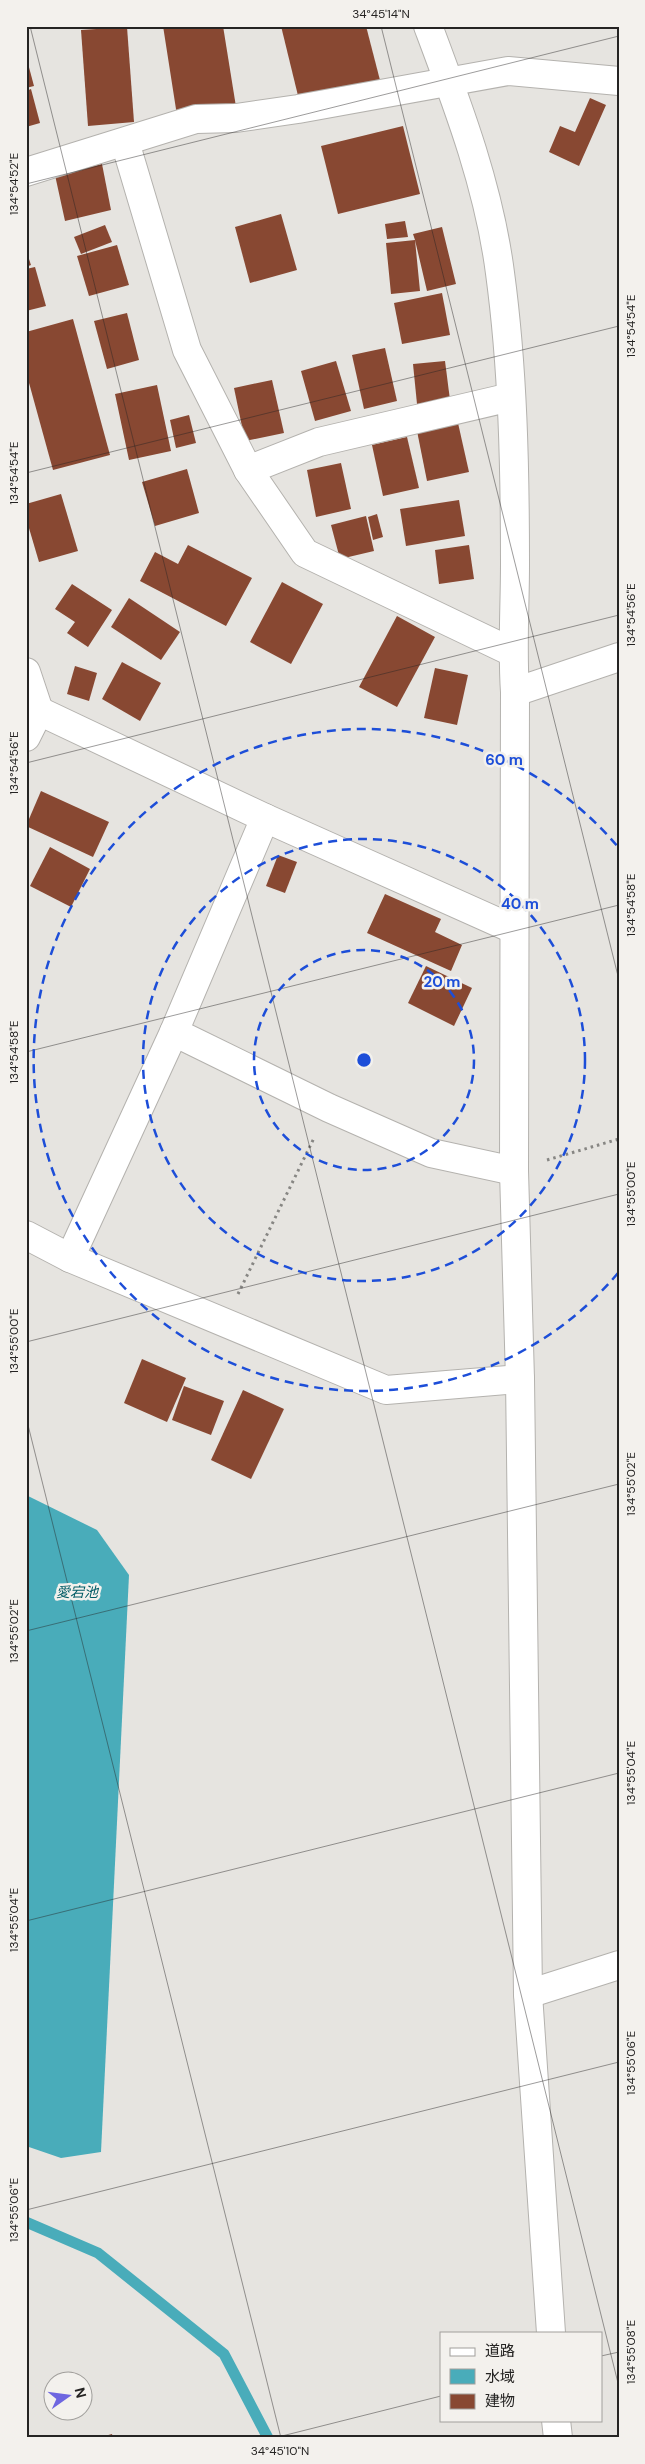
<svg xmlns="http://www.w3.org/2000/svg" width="645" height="2464" viewBox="0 0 645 2464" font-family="'DM Sans','Noto Sans JP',sans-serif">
	<rect width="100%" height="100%" fill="#e6e4e0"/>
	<path fill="#49acba" d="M26,1495L97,1530L129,1575L101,2152L61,2158L26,2146Z"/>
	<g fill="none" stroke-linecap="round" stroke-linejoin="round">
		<path stroke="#49acba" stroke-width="11" d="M26,2222L98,2253L224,2354L268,2438"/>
	</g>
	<g fill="#884832">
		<path d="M163,26H223L237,113L178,122Z"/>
		<path d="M281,26H366L382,88L301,108Z"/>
		<path d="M127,27L134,122L88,126L81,30Z"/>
		<path d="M26,56L34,86L26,88Z"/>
		<path d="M31,89L40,123L26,127V91Z"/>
		<path d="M590,98L606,105L579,166L549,152L560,126L575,132Z"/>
		<path d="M403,126L420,194L338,214L321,146Z"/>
		<path d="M102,164L111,210L65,221L55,175Z"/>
		<path d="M281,214L297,270L250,283L235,227Z"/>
		<path d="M405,221L408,237L387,239L385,224Z"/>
		<path d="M105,225L112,242L81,254L74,237Z"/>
		<path d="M442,227L456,284L427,291L415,240L420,291L391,294L386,243L415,240L413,234Z"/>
		<path d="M117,245L129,285L89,296L77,256Z"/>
		<path d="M26,250L31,265L26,267Z"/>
		<path d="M35,267L46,306L26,311V269Z"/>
		<path d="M442,293L450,335L402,344L394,303Z"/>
		<path d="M127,313L139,360L107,369L94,321Z"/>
		<path d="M73,319L110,455L53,470L26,372V332Z"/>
		<path d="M385,348L397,401L364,409L352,355Z"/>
		<path d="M336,361L351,411L315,421L301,371Z"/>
		<path d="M445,361L450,400L417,404L413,364Z"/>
		<path d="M272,380L284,433L245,441L234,388Z"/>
		<path d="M157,385L171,451L129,460L115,394Z"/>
		<path d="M189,415L196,443L176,448L170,420Z"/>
		<path d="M458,423L469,472L427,481L417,431Z"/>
		<path d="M407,437L419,488L383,496L372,445Z"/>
		<path d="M341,463L351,509L316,517L307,470Z"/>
		<path d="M187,469L199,513L155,526L142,482Z"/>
		<path d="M61,494L78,551L39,562L26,518V504Z"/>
		<path d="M459,500L465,536L406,546L400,509Z"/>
		<path d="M377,514L383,537L373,540L368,517Z"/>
		<path d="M366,516L374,551L340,559L331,525Z"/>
		<path d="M188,545L252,578L226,626L140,581L155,552L178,564Z"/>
		<path d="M469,545L474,579L439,584L435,550Z"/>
		<path d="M282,582L323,604L291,664L250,642Z"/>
		<path d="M72,584L112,610L88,647L67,633L75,622L55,609Z"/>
		<path d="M129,598L180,632L161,660L111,627Z"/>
		<path d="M397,616L435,637L397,707L359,687Z"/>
		<path d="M122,662L161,683L140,721L102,699Z"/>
		<path d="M75,666L97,673L89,701L67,694Z"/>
		<path d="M435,668L468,675L457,725L424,718Z"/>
		<path d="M41,791L109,822L93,857L26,826Z"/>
		<path d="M50,847L90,869L71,907L30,886Z"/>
		<path d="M278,855L297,862L285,893L266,886Z"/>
		<path d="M385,894L441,919L435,932L462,945L451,971L367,933Z"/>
		<path d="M426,966L472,988L454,1026L408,1003Z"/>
		<path d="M142,1359L186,1378L167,1422L124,1403Z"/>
		<path d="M184,1386L224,1401L211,1435L172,1420Z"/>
		<path d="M243,1390L284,1409L251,1479L211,1460Z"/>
		<path d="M112,2434L113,2438H101V2437Z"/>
	</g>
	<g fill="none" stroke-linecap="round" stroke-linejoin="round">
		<g stroke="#b4b2ae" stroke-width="30">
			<g id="minor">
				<path d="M125,142L187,350L248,470L305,553L512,652"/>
				<path d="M26,172L196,119L236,118L298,109L508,71L619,81"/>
				<path d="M248,470L319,442L511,397"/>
				<path d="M26,672L39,711L26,737"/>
				<path d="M515,692L619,657"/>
				<path d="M39,711L265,818L513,929"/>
				<path d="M174,1032L329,1108L431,1153L514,1171"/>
				<path d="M26,1235L70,1258L386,1390L520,1379"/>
				<path d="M70,1258L174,1032L265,818"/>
				<path d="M528,1994L619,1965"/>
			</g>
		</g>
		<g stroke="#b4b2ae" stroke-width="30">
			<g id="tertiary">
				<path d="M428,26C458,106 489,187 500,273C513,369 515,467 515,564C515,607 512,649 515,692L514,1171L520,1379L528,1994L551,2333"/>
				<path d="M556,2420L558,2438"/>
			</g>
		</g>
		<g stroke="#878683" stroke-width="3" stroke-dasharray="2.5 4" stroke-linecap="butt">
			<path d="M547,1160L619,1139"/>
			<path d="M238,1294L314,1138"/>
		</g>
		<use href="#minor" stroke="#fff" stroke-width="28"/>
		<use href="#tertiary" stroke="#fff" stroke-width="28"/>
	</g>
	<path fill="none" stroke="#252423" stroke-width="1" stroke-opacity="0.45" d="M30,26L619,2387M381,26L619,980M26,184L619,36M26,473L619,326M26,763L619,615M26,1052L619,905M26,1342L619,1194M26,1417L281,2438M26,1631L619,1484M26,1921L619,1773M26,2210L619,2062M601,2356L619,2352M274,2438L441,2396"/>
	<g fill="none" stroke="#1d4ed8" stroke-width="2.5" stroke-dasharray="9 6">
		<circle cx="364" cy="1060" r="110"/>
		<circle cx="364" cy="1060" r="221"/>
		<path d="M618 1273A331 331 0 1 1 618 847"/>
	</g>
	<g text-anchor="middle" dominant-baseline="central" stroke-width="5" stroke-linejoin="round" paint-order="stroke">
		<g font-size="14" font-style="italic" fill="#005b65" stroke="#f3f1ed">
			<text x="77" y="1592">愛宕池</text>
		</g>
	</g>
	<circle cx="364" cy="1060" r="8" fill="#1d4ed8" stroke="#f3f1ed" stroke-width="2.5"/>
	<g font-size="15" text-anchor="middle" font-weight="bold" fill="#1d4ed8" stroke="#f3f1ed" stroke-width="5" stroke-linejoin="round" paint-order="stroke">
		<text x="504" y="765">60 m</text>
		<text x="520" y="909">40 m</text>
		<text x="442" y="987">20 m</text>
	</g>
	<rect width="645" height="2464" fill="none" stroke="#f3f1ed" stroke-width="55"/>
	<rect x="440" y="2332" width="162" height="90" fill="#f3f1ed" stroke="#a19f9c"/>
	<rect x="450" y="2348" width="25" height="8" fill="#ffffff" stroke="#a19f9c"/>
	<text x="485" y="2356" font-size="15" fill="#252423">道路</text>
	<rect x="450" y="2369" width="25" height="15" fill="#49acba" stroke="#a19f9c"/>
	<text x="485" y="2382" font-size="15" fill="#252423">水域</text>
	<rect x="450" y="2394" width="25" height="15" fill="#884832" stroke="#a19f9c"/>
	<text x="485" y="2406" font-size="15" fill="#252423">建物</text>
	<g transform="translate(68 2396) rotate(76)"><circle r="24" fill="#f3f1ed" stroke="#a19f9c"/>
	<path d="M0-4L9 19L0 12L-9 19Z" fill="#6e66e0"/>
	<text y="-8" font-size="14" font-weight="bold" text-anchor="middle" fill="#252423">N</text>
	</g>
	<rect x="28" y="28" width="590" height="2408" fill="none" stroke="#252423" stroke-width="2"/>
	<g font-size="12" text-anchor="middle" fill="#252423">
		<text x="381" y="18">34°45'14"N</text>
		<text transform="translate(14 184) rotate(-90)" y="4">134°54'52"E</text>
		<text transform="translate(631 326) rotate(-90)" y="4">134°54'54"E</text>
		<text transform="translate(14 473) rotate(-90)" y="4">134°54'54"E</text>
		<text transform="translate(631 615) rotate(-90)" y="4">134°54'56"E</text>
		<text transform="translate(14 763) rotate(-90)" y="4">134°54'56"E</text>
		<text transform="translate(631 905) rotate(-90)" y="4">134°54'58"E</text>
		<text transform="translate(14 1052) rotate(-90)" y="4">134°54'58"E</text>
		<text transform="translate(631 1194) rotate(-90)" y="4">134°55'00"E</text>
		<text transform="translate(14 1341) rotate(-90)" y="4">134°55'00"E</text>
		<text transform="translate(631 1484) rotate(-90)" y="4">134°55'02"E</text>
		<text transform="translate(14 1631) rotate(-90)" y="4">134°55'02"E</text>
		<text transform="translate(631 1773) rotate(-90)" y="4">134°55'04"E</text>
		<text transform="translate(14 1920) rotate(-90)" y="4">134°55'04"E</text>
		<text transform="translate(631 2063) rotate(-90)" y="4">134°55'06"E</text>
		<text transform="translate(14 2210) rotate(-90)" y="4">134°55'06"E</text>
		<text transform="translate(631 2352) rotate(-90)" y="4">134°55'08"E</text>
		<text x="280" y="2455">34°45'10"N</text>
	</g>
</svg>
